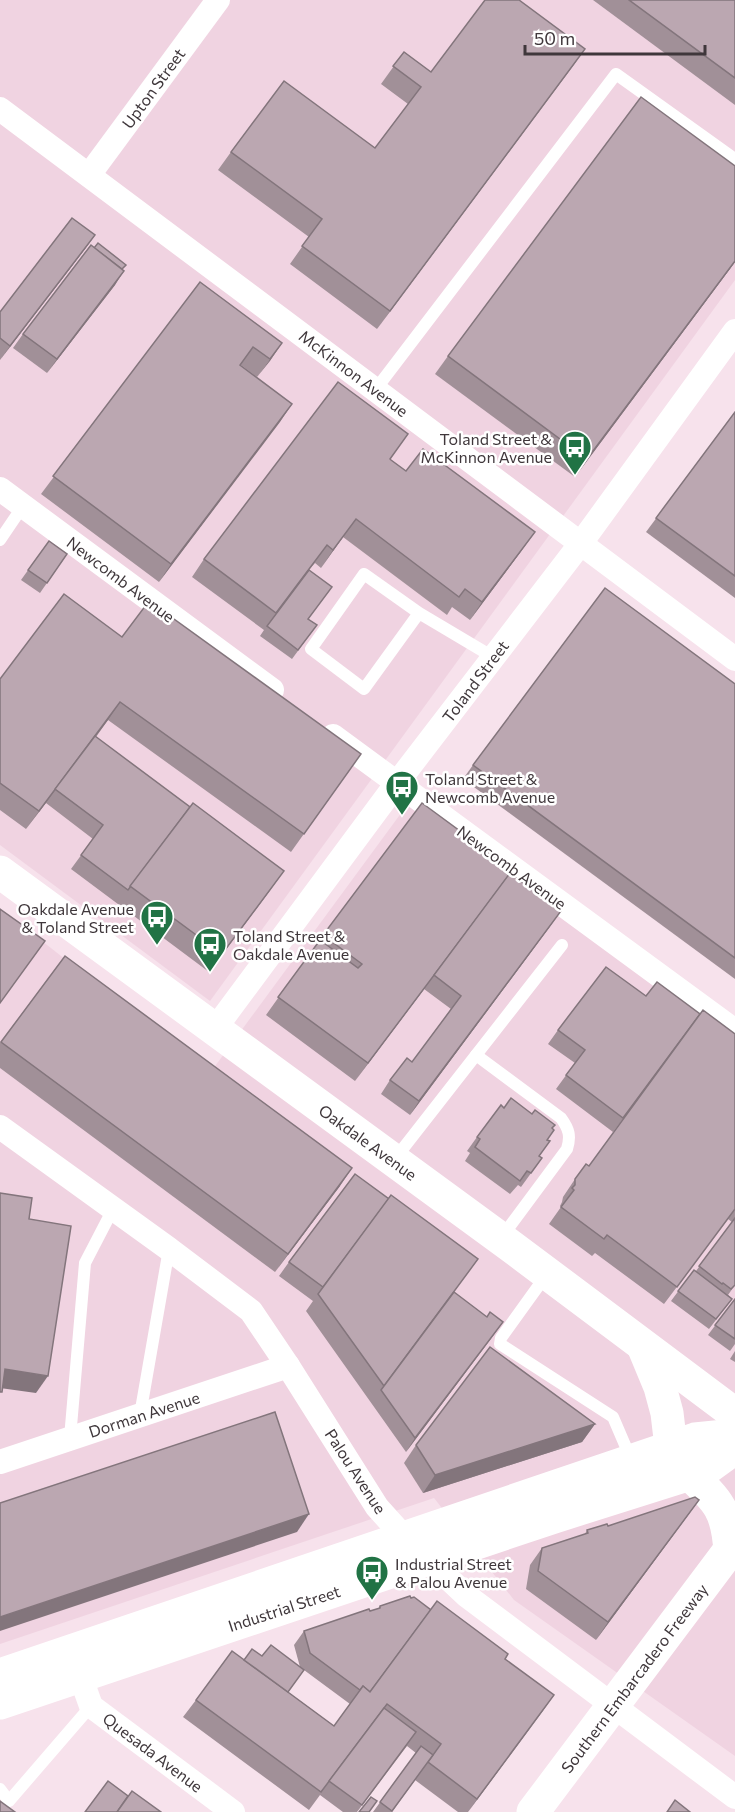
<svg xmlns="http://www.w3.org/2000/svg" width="735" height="1812" viewBox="0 0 735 1812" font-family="Commissioner,sans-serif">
	<rect width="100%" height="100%" fill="#f7e2ec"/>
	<g fill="#f0d3e1">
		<path d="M0,0H735V280L210,1001L0,845Z"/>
		<path d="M410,801L735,1046V1756L514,1600L434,1498L0,1644V908L210,1073Z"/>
	</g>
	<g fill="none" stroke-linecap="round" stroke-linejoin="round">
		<g stroke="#fff" stroke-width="12">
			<path d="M376,389L616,74L735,159"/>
			<path d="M0,540L23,506"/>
			<path d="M419,613L364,574L311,649L364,689L419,613L493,657"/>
			<path d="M476,1055L561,1118C569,1129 571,1136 567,1149L501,1238"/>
			<path d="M394,1160L562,945"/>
			<path d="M547,1274L501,1338L500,1344L613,1417L631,1459"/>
			<path d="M140,1415L169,1249"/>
			<path d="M70,1438L85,1263L113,1209"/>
			<path d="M0,1789L9,1801L91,1706"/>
		</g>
		<g stroke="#fff" stroke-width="24">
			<path d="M0,109L735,659"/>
			<path d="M89,175L218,0"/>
			<path d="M0,489L272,690"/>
			<path d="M333,736L735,1031"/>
			<path d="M214,1030L397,783L581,543L735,331"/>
			<path d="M0,1127L169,1249L251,1311L288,1366L377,1507L404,1537L467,1596L735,1797"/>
			<path d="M0,1462L288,1366"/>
			<path d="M75,1661L91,1706L233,1812"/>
		</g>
		<g stroke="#fff" stroke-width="33">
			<path d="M0,872L512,1247L735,1414"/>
			<path d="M643,1346L660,1387L667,1413L671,1447"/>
			<path d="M689,1474C719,1501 728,1512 730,1553"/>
			<path d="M0,1675L695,1439L735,1435"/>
			<path d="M0,1703L554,1517L706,1469L735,1448"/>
		</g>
		<path stroke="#fff" stroke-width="33" d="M533,1812L735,1543"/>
	</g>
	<g fill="#a19098" fill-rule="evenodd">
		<path d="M593,0H735V105Z"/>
		<path d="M585,49L377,329L290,264L309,237L218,170L231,152L375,148L408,104L381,84L404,52L431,72Z"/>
		<path d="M735,166V262L575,477L435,374L448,356Z"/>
		<path d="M95,235L85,249L0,360V312Z"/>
		<path d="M122,269L115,285L47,373L13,348L23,334Z"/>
		<path d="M200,282L282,343L257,377L241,365L240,366L292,404L159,582L41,494Z"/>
		<path d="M735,412V598L646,532Z"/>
		<path d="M390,459L406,471L522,550L470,620L452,607L447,615L343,537L321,568L315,563L309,570L308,619L317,625L292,659L260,636L264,630L192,577L204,559Z"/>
		<path d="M49,541L67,554L40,593L21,580Z"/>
		<path d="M122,637L361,754L291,852L108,720L96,737L271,889L209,972L71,869L93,839L46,803L26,829L0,810V679Z"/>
		<path d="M735,684V979L463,779L473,765Z"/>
		<path d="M510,873L551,925L410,1115L381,1094L390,1080L412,1062L451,1009L424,989L355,1081L266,1015L323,935Z"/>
		<path d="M65,956L340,1186L275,1272L0,1068V1043Z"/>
		<path d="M646,996L700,1014L735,1034V1285L728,1295L732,1299L709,1329L671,1301L694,1270L696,1271L732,1222L728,1219L664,1304L595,1253L592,1256L549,1224L561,1207L560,1206L562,1202L563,1197L575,1179L589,1166L653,1079L613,1132L556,1089L575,1063L548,1044L558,1030Z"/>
		<path d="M504,1108L547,1140L539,1156L542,1158L521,1187L518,1185L510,1194L465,1161L470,1153L467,1151L477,1137Z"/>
		<path d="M389,1199L454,1292L487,1317L503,1322L406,1452L306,1311L313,1301L279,1276L289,1262Z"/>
		<path d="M735,1299V1344L730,1351L708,1335Z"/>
		<path d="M735,1351V1362L730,1359Z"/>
		<path d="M595,1424L582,1442L423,1493L404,1463L416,1445Z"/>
		<path d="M699,1500L596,1640L526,1589L530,1565L542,1548L585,1534L587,1530L608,1526Z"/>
		<path d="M411,1598L431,1610L505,1659L554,1695L468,1812H458L415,1780L392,1812H373L416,1753L407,1746L357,1812H343L320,1795L309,1810L183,1717L196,1700L244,1660L262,1656L300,1667L294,1645L304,1631L378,1609L380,1606ZM304,1670L350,1704L334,1726L288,1692Z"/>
	</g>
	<g fill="#83757c">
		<path d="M585,49L573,66L377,329L390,311Z"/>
		<path d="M95,235L85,249L0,360L10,346Z"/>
		<path d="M735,261V262L575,477L587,459Z"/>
		<path d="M124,271L115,285L47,373L57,359Z"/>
		<path d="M282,343L270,361L257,377L270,359Z"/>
		<path d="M292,404L280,422L159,582L171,564Z"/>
		<path d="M356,519L343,537L321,568L333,550Z"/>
		<path d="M535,532L522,550L470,620L482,602Z"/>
		<path d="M120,702L108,720L26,829L39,811Z"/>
		<path d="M284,871L271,889L209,972L222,954Z"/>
		<path d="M561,911L551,925L410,1115L419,1101Z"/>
		<path d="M433,976L424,989L355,1081L368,1063Z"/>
		<path d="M352,1168L340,1186L275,1272L288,1254Z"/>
		<path d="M503,1322L493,1336L406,1452L415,1438Z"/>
		<path d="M5,1369L48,1376L36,1393L0,1388Z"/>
		<path d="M595,1424L582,1442L423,1493L435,1475Z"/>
		<path d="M699,1500L686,1518L596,1640L608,1622Z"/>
		<path d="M309,1514L297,1532L0,1631V1617Z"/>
		<path d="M554,1695L542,1712L468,1812L477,1799Z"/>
	</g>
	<g fill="#bba7b1" stroke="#83757c" stroke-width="1.5">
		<path d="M485,0H519L585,49L390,311L302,246L322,219L231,152L284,81L375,148L421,87L393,66L404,52L431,72Z"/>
		<path d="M629,0H735V78Z"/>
		<path d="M641,97L735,166V261L587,459L448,356Z"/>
		<path d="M72,218L95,235L10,346L0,338V312Z"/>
		<path d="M98,243L126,265L122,269L94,248Z"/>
		<path d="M91,245L124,271L57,359L23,334Z"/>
		<path d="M200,282L282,343L270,359L253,347L240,365L292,404L171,564L53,476Z"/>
		<path d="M338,382L408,434L390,459L391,460L406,471L423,449L535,532L482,602L465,589L459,597L356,519L333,550L327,545L276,613L204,559Z"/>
		<path d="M735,412V576L656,518Z"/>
		<path d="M49,541L67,554L47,583L28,570Z"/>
		<path d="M309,570L332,587L308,619L317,625L298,650L267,626Z"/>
		<path d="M605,588L735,684V958L473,765Z"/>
		<path d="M64,594L122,637L149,601L361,754L304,834L120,702L39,811L0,783V679Z"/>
		<path d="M95,736L190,807L128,890L81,855L103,825L55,789Z"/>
		<path d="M193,803L284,871L222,954L130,886Z"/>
		<path d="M422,803L513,870L368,1063L278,997L320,940L358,968L362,964L323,935Z"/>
		<path d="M510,873L561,911L419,1101L390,1080L407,1058L412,1062L461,996L434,975Z"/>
		<path d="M0,909L45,941L0,1003Z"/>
		<path d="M65,956L352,1168L288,1254L1,1042Z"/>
		<path d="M606,967L646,996L657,982L700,1014L623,1118L566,1075L585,1050L558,1030Z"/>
		<path d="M703,1010L735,1034V1209L677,1287L607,1235L604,1239L561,1207L574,1190L572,1188L575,1185V1179L586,1164L589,1166Z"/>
		<path d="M511,1098L532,1114L535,1110L555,1125L552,1128L554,1130L547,1140L550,1141L539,1156L542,1158L531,1173L527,1171L520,1181L475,1147L480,1139L477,1137L501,1105L504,1108Z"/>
		<path d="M355,1174L389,1199L323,1287L289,1262Z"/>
		<path d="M0,1193L32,1198L29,1219L71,1226L48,1376L5,1369L2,1392H0Z"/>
		<path d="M391,1195L478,1259L384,1386L318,1294Z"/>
		<path d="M735,1218V1285L731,1289L723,1283L722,1284L699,1266Z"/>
		<path d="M694,1270L732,1299L716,1319L678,1291Z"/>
		<path d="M454,1292L487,1317L490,1312L503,1322L415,1438L381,1390Z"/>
		<path d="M735,1299V1339L715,1325Z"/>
		<path d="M490,1347L595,1424L435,1475L416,1445Z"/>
		<path d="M275,1412L309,1514L0,1617V1503Z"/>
		<path d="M695,1497L699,1500L608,1622L538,1571L542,1548L588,1533L587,1530L607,1524L608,1526Z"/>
		<path d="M410,1596L411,1598L414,1597L431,1610L370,1692L363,1686L360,1690L310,1653L304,1631L369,1609L370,1611L380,1608V1606Z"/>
		<path d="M437,1601L508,1654L505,1659L554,1695L477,1799L428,1762L441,1744L387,1704L321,1792L196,1700L232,1651L334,1726L363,1686L370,1692Z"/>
		<path d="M271,1645L304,1670L288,1692L244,1660L252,1649L262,1656Z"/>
		<path d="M384,1708L416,1732L362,1805L329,1781Z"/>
		<path d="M421,1746L433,1755L392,1811L380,1802Z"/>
		<path d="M108,1781L128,1796L117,1812H85Z"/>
		<path d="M132,1791L161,1812H117Z"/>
		<path d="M371,1797L377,1801L369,1812H359Z"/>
		<path d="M675,1800L690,1812H667Z"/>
		<path d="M0,1801L15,1812H0Z"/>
	</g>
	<defs>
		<g id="bus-pin" transform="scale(1.725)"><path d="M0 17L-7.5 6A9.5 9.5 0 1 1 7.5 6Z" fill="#217345" stroke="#fff"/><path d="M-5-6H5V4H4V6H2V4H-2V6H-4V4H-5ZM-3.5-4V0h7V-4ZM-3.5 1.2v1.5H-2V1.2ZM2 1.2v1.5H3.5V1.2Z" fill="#fff"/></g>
	</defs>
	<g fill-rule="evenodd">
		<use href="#bus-pin" x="575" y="447"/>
		<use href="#bus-pin" x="402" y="787"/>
		<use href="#bus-pin" x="157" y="917"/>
		<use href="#bus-pin" x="210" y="944"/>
		<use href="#bus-pin" x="372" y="1572"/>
	</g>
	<g text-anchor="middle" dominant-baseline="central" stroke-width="5" stroke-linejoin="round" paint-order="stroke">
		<g font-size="16" fill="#3f373b" stroke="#fff">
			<text transform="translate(153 88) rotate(-54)">Upton Street</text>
			<text transform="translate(354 373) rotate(37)">McKinnon Avenue</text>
			<text transform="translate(121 579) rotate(37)">Newcomb Avenue</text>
			<text transform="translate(475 681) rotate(-53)">Toland Street</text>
			<text transform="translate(512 867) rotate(36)">Newcomb Avenue</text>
			<text transform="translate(368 1142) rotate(36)">Oakdale Avenue</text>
			<text transform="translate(144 1414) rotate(-18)">Dorman Avenue</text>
			<text transform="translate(356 1471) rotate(57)">Palou Avenue</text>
			<text transform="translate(284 1608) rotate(-18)">Industrial Street</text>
			<text transform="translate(634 1678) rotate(-53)">Southern Embarcadero Freeway</text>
			<text transform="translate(153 1752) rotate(37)">Quesada Avenue</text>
		</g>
		<g font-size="16" fill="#3f373b" stroke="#fff" text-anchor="start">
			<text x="552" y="438" text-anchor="end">Toland Street &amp;<tspan x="552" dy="18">McKinnon Avenue</tspan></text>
			<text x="425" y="778">Toland Street &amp;<tspan x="425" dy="18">Newcomb Avenue</tspan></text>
			<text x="134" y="908" text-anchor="end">Oakdale Avenue<tspan x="134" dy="18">&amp; Toland Street</tspan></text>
			<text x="233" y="935">Toland Street &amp;<tspan x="233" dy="18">Oakdale Avenue</tspan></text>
			<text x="395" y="1563">Industrial Street<tspan x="395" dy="18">&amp; Palou Avenue</tspan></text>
		</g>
	</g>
	<path d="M525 45v9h180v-9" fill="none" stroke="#3f373b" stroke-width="3"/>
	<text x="534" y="45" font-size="18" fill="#3f373b" stroke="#ffffff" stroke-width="4.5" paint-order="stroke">50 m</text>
</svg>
